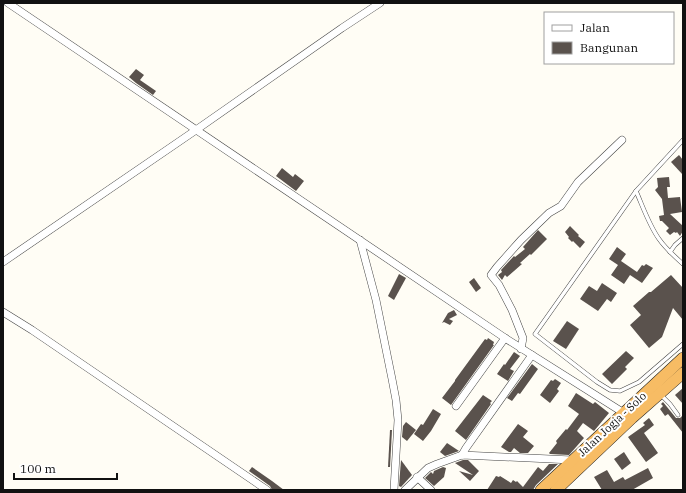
<svg xmlns="http://www.w3.org/2000/svg" width="686" height="493" viewBox="0 0 686 493" font-family="'IBM Plex Serif',serif">
	<rect width="100%" height="100%" fill="#fffdf5"/>
	<g fill="#5a524d">
		<path d="M136,69L144,75L140,80L156,91L153,95L136,83L129,77Z"/>
		<path d="M679,155L683,160V175L671,162Z"/>
		<path d="M282,168L293,177L295,174L304,181L296,191L276,176Z"/>
		<path d="M669,177L670,187H667L668,198L680,197L682,212L670,214L683,226V231L680,236L677,232L676,233L674,232L670,235L666,231L669,228L662,221H660L659,216L664,215L662,199L655,190L658,187L657,178Z"/>
		<path d="M570,226L579,235L578,236L585,242L580,248L573,241L572,242L568,238L569,237L565,232Z"/>
		<path d="M538,230L547,239L531,255L530,254L520,263L522,264L507,277L505,275L502,280L498,275L502,272L501,270L514,256L515,257L525,249L523,247Z"/>
		<path d="M617,247L626,254L621,261L637,272L642,265L644,266L646,264L653,268L642,283L630,275L624,284L611,275L618,265L609,259Z"/>
		<path d="M399,274L406,278L394,300L388,296Z"/>
		<path d="M671,275L683,288V320L673,308L662,337L649,348L630,325L641,315L633,306L649,292H651Z"/>
		<path d="M474,278L481,288L476,292L469,282Z"/>
		<path d="M602,283L617,293L611,302L607,299L598,311L580,299L589,286L597,291Z"/>
		<path d="M454,310L457,315L449,319L453,321L450,325L444,322L442,323L448,313Z"/>
		<path d="M567,321L579,329L566,349L553,341Z"/>
		<path d="M488,338L494,342L493,345H494L451,405L442,398L455,381V380L485,339L487,340Z"/>
		<path d="M626,351L634,358L625,367L627,369L612,384L602,374Z"/>
		<path d="M514,352L520,356L510,369L514,371L508,381L497,374L504,364L505,365Z"/>
		<path d="M532,364L538,369L520,394L518,393L512,401L507,398Z"/>
		<path d="M555,379L561,383L557,389L559,391L550,403L540,395L551,380L553,381Z"/>
		<path d="M683,388V404L675,395Z"/>
		<path d="M576,393L593,404L595,402L609,413L594,431L583,423L577,431L584,438L569,455L550,454L549,453L557,443L556,441L566,429L567,430L579,414L568,406Z"/>
		<path d="M483,395L492,401L490,403L491,404L466,440L455,431Z"/>
		<path d="M663,402L676,418H680L683,415V433L668,414L665,416L660,409L663,406L661,404Z"/>
		<path d="M433,409L441,414L431,431L423,441L414,434L421,424L423,425Z"/>
		<path d="M649,418L654,425L644,433L658,453L646,462L628,437L645,425L643,423Z"/>
		<path d="M406,422L416,430L407,441L402,437L403,426Z"/>
		<path d="M518,424L528,431L523,437L534,446L528,453H520L514,448L511,452H509L501,447Z"/>
		<path d="M390,430H392L390,467H388Z"/>
		<path d="M447,443L459,451L445,456L440,452Z"/>
		<path d="M624,452L631,463L622,470L614,459Z"/>
		<path d="M401,460L412,475L401,487L399,486Z"/>
		<path d="M463,460H468L479,471L470,481L459,471L473,475L455,463Z"/>
		<path d="M549,464H558L536,485L533,490H487L496,476L499,477L500,476L511,483L513,480L516,482L517,481L523,487L538,467L543,471Z"/>
		<path d="M252,467L272,481L284,490H272L270,486L249,471Z"/>
		<path d="M443,467L446,468L444,477L434,486L425,478L431,472L433,474L434,471Z"/>
		<path d="M648,468L653,478L632,490H602L594,477L607,470L614,482L623,477L625,480Z"/>
	</g>
	<g fill="none" stroke-linecap="round" stroke-linejoin="round">
		<g stroke="#444" stroke-width="4.5">
			<g id="service">
				<path d="M683,140L636,191L535,334L597,382L610,390L620,391L639,382L683,344"/>
				<path d="M636,191C643,207 649,225 659,239C666,249 674,256 683,264"/>
				<path d="M670,252L675,245L683,238"/>
				<path d="M661,395L670,404L678,415"/>
			</g>
		</g>
		<g stroke="#444" stroke-width="8">
			<g id="minor">
				<path d="M8,3L505,338L627,415"/>
				<path d="M360,240L376,300L392,379L396,400L398,420L394,490"/>
				<path d="M3,262L196,130L342,28L380,3"/>
				<path d="M3,312L32,330L267,490"/>
				<path d="M521,349L523,338L512,310L499,285L491,275L497,267L521,240L549,213L561,206L578,182L622,140"/>
				<path d="M456,406L505,338"/>
				<path d="M462,455L466,448L532,355"/>
				<path d="M417,477L431,490"/>
				<path d="M405,490L428,468L437,464L462,455L572,460"/>
			</g>
		</g>
		<g stroke="#222" stroke-width="12">
			<g id="trunk">
				<path d="M541,490L683,358"/>
				<path d="M556,490L632,418L683,373"/>
			</g>
		</g>
		<use href="#service" stroke="#fff" stroke-width="3.5"/>
		<use href="#minor" stroke="#fff" stroke-width="7"/>
		<use href="#trunk" stroke="#f7bc64" stroke-width="11"/>
	</g>
	<g text-anchor="middle" dominant-baseline="central" stroke-width="4" stroke-linejoin="round" paint-order="stroke">
		<g font-size="11" fill="#111" stroke="#fff">
			<text transform="translate(612 424) rotate(-43)">Jalan Jogja - Solo</text>
		</g>
	</g>
	<rect width="686" height="493" fill="none" stroke="#111111" stroke-width="8"/>
	<rect x="544" y="12" width="130" height="52" fill="#ffffff" stroke="#a0a0a0"/>
	<rect x="552" y="25" width="20" height="6" fill="#ffffff" stroke="#a0a0a0"/>
	<text x="580" y="32" font-size="12" fill="#111111">Jalan</text>
	<rect x="552" y="42" width="20" height="12" fill="#5a524d" stroke="#a0a0a0"/>
	<text x="580" y="52" font-size="12" fill="#111111">Bangunan</text>
	<path d="M14 473v6h103v-6" fill="none" stroke="#111111" stroke-width="2"/>
	<text x="20" y="473" font-size="12" fill="#111111" stroke="#ffffff" stroke-width="3" paint-order="stroke">100 m</text>
</svg>
